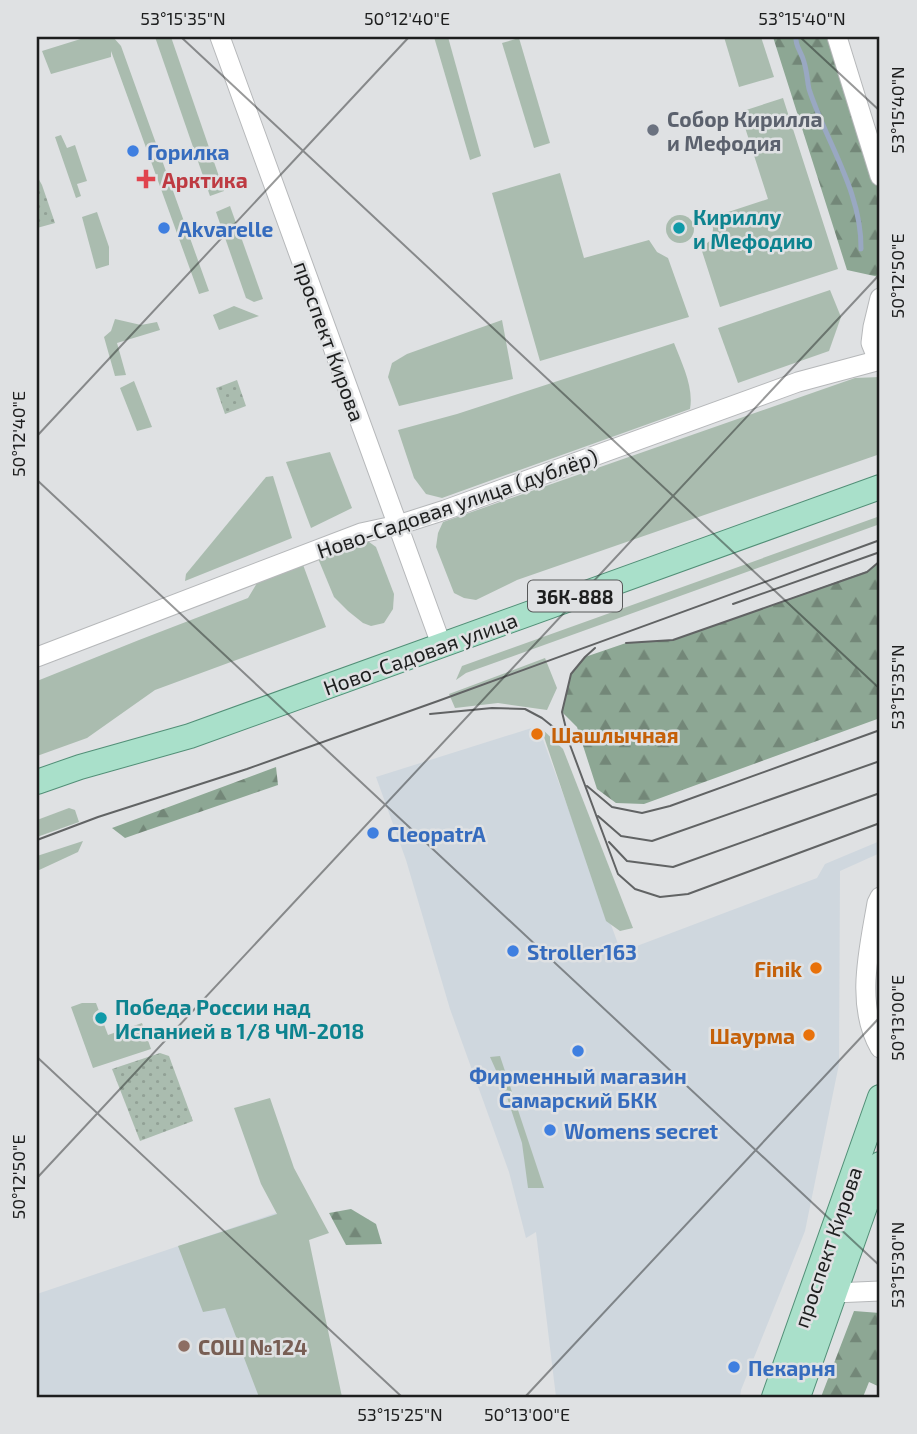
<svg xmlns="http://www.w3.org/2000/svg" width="917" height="1434" viewBox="0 0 917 1434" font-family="'Exo 2',sans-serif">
	<defs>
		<pattern id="forest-firs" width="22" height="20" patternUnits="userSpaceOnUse" patternTransform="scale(1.75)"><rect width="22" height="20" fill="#8da794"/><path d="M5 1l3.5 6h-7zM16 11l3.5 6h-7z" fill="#738778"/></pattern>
		<pattern id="park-dots" width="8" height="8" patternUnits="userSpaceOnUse" patternTransform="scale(1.75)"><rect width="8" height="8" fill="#aabcaf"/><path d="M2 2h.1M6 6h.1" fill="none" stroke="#92a196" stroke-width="1.8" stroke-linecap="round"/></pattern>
	</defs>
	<rect width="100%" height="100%" fill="#dfe1e3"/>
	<g fill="#cfd7de">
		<path d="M538,726L621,952L817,878L825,864L880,841V853L840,871L839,1064L805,1231L741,1390L740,1397H556L536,1232L526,1238L509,1172L450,1009L406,860L376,777Z"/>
		<path d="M276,1213L342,1397H37V1294Z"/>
	</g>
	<g fill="#aabcaf">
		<path d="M87,37H113L121,46L209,291L199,294L111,51V57L51,74L42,51Z"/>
		<path d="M155,37H171L224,191L210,196Z"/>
		<path d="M434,37H448L481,156L470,160Z"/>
		<path d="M724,37H761L774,77L739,87Z"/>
		<path d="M519,38L550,143L534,148L502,43Z"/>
		<path d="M783,98L838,269L720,307L701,248L712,239L713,228L710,218L768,199L740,112Z"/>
		<path d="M61,135L67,148L75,145L87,181L77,184L81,196L76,198L55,137Z"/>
		<path d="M560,173L584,258L649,240L657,252L668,258L689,317L540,361L492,193Z"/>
		<path d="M230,206L263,299L254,302L246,298L216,212Z"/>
		<path d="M97,212L109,247V265L96,269L82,217Z"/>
		<circle cx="680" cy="229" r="14"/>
		<path d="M830,290L841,317L829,351L738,383L718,328Z"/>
		<path d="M234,306L259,316L219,330L213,315Z"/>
		<path d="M115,319L141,325L157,322L160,330L117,343L126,375L115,376L104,337L111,331Z"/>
		<path d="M502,320L513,379L399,406L388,377L392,363L407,354Z"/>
		<path d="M674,343C682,364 694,387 690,409L442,498L426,494L414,478L398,430L457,414Z"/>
		<path d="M880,377V454L517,580L476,600L464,598L454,593L436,547L438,533L443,522L855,378Z"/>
		<path d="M134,381L152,427L137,431L120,388Z"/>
		<path d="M330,452L352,508L311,528L286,462Z"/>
		<path d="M273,476L292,538L185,581L186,574L266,477Z"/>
		<path d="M880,516V524L466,673L456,680L462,666Z"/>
		<path d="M365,539L376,547L394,594L393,609L384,623L371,626L363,623L348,611L334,597L317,556Z"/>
		<path d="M302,562L326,627L155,690L87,738L37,756V681L139,640L248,598L260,578Z"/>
		<path d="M545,658L557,688L547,710L498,703L455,708L449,694Z"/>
		<path d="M541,728L563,749L633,928L620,931L606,921Z"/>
		<path d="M69,808L75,810L79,822L37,837V820Z"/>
		<path d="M83,841L78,852L37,871V856Z"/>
		<path d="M82,1003H96L108,1035L142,1023L151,1049L93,1068L71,1007Z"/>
		<path d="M500,1056L544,1188H528L522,1143L504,1088L490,1057Z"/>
		<path d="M270,1098L294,1168L329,1233L309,1240L342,1397H259L225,1308L203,1312L178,1246L277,1214L261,1184L234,1108Z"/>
	</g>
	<g fill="url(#forest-firs)">
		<path d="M773,37H834L858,112L880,194L877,254L879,277L847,270Z"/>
		<path d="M880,561V718L644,804L616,803L597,789L577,727L562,712L571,674L585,657L626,643L673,640L870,570Z"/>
		<path d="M276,767L278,785L125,838L112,828Z"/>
		<path d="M351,1209L376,1224L382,1244L346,1245L329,1213Z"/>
		<path d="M854,1311L880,1313V1387L869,1382L863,1397H821Z"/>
	</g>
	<g fill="url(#park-dots)">
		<path d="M37,176L42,185L55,223L37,228Z"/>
		<path d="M237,380L246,406L225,414L216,388Z"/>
		<path d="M160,1053L169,1056L193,1121L140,1141L112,1069Z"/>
	</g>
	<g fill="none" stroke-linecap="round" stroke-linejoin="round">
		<path stroke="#99a8c2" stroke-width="5" d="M796,37C795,47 802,52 804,62C807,71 807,80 809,89C826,142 862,192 861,249"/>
		<g stroke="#b6b8ba" stroke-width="21">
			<g id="minor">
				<path d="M220,37L441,644"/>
				<path d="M837,37L880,176"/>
				<path d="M878,360L871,343L873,327L880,298"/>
				<path d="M37,657L361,533L398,525L445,510L798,382L880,360"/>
				<path d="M880,897L877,903C869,950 855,1005 880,1048"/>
				<path d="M834,1293L880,1291"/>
			</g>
		</g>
		<g stroke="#528f77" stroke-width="26">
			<g id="major">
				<path d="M37,782L80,767L190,736L880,487"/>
				<path d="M774,1397L880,1097"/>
				<path d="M798,1397L880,1164"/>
			</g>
		</g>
		<use href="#minor" stroke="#fff" stroke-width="19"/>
		<use href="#major" stroke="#a9e0ca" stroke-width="24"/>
		<g stroke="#616364" stroke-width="2">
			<path d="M733,604L880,552"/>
			<path d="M626,643L673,640L867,572L880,561"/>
			<path d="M595,648L585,657L571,674L562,712L570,745L618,874L635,889L660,897L688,894L880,823"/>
			<path d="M430,714L492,708L525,709L542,718L557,730L568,743"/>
			<path d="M587,786L612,807L642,813L670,806L880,730"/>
			<path d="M598,816L621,836L652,841L880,761"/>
			<path d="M37,840L98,817L247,769L438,701L880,540"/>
			<path d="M609,842L627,861L673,867L880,793"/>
		</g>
	</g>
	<path fill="none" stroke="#1d1e1e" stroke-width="2" stroke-opacity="0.45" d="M181,37L880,689M800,37L880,111M37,436L409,37M37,480L880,1266M37,1057L402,1397M37,1178L880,274M525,1397L880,1017"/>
	<circle fill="#6b7280" stroke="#dfe1e3" stroke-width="2.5" cx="653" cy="130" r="7"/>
	<g fill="#3f7fe0" stroke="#dfe1e3" stroke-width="2.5">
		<circle cx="133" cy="151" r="7"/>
		<circle cx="164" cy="228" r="7"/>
		<circle cx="373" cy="833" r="7"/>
		<circle cx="513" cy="951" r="7"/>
		<circle cx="578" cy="1051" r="7"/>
		<circle cx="550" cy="1130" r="7"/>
		<circle cx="734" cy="1367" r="7"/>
	</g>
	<path fill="#e0444e" stroke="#dfe1e3" stroke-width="2.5" d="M142.5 168.5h7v7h7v7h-7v7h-7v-7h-7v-7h7z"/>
	<g fill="#0f9aa8" stroke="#dfe1e3" stroke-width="2.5">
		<circle cx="679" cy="228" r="7"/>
		<circle cx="101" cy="1018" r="7"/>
	</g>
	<g fill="#e8710a" stroke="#dfe1e3" stroke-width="2.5">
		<circle cx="537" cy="734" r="7"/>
		<circle cx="816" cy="968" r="7"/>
		<circle cx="809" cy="1035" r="7"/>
	</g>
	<circle fill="#8d6e63" stroke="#dfe1e3" stroke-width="2.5" cx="184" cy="1346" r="7"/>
	<g text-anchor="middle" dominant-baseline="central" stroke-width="5" stroke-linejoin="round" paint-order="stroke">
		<rect fill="#dfe1e3" stroke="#575859" stroke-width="2" x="528" y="580.5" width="94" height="31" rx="5"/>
		<g font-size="19" font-weight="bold" fill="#1d1e1e">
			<text x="575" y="596">36К-888</text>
		</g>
		<g font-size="21" font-weight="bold" fill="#5b616d" stroke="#dfe1e3" text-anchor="start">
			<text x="667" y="118">Собор Кирилла<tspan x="667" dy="24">и Мефодия</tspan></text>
		</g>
		<g font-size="21" font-weight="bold" fill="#366cbe" stroke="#dfe1e3" text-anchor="start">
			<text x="147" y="151">Горилка</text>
			<text x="178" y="228">Akvarelle</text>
			<text x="387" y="833">CleopatrA</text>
			<text x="527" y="951">Stroller163</text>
			<text x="578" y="1075" text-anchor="middle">Фирменный магазин<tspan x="578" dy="24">Самарский БКК</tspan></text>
			<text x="564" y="1130">Womens secret</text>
			<text x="748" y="1367">Пекарня</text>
		</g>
		<g font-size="21" font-weight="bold" fill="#be3a42" stroke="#dfe1e3" text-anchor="start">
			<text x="162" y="179">Арктика</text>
		</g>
		<g font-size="21" font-weight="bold" fill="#0d838f" stroke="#dfe1e3" text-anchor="start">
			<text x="693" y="216">Кириллу<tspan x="693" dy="24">и Мефодию</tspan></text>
			<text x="115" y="1006">Победа России над<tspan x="115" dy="24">Испанией в 1/8 ЧМ-2018</tspan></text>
		</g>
		<g font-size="21" fill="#1d1e1e" stroke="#dfe1e3">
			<text transform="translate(330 341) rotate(70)">проспект Кирова</text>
			<text transform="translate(457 503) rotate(-19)">Ново-Садовая улица (дублёр)</text>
			<text transform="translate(420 653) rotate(-20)">Ново-Садовая улица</text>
			<text transform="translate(827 1247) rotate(-71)">проспект Кирова</text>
		</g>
		<g font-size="21" font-weight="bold" fill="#c56008" stroke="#dfe1e3" text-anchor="end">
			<text x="551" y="734" text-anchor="start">Шашлычная</text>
			<text x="802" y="968">Finik</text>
			<text x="795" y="1035">Шаурма</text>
		</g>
		<g font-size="21" font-weight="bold" fill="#785e54" stroke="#dfe1e3" text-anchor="start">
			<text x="198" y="1346">СОШ №124</text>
		</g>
	</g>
	<rect width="917" height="1434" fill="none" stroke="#dfe1e3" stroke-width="77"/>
	<rect x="38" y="38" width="840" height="1358" fill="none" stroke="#1d1e1e" stroke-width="2.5"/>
	<g font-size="18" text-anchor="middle" fill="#1d1e1e">
		<text x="183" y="25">53°15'35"N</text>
		<text x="407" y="25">50°12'40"E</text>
		<text x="802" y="25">53°15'40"N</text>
		<text transform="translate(898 110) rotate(-90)" y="6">53°15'40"N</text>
		<text transform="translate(898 276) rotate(-90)" y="6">50°12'50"E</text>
		<text transform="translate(19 434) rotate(-90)" y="6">50°12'40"E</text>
		<text transform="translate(898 687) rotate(-90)" y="6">53°15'35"N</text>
		<text transform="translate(898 1018) rotate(-90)" y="6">50°13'00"E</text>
		<text transform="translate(19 1177) rotate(-90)" y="6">50°12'50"E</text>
		<text transform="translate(898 1265) rotate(-90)" y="6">53°15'30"N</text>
		<text x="400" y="1421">53°15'25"N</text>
		<text x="527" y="1421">50°13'00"E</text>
	</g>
</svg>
